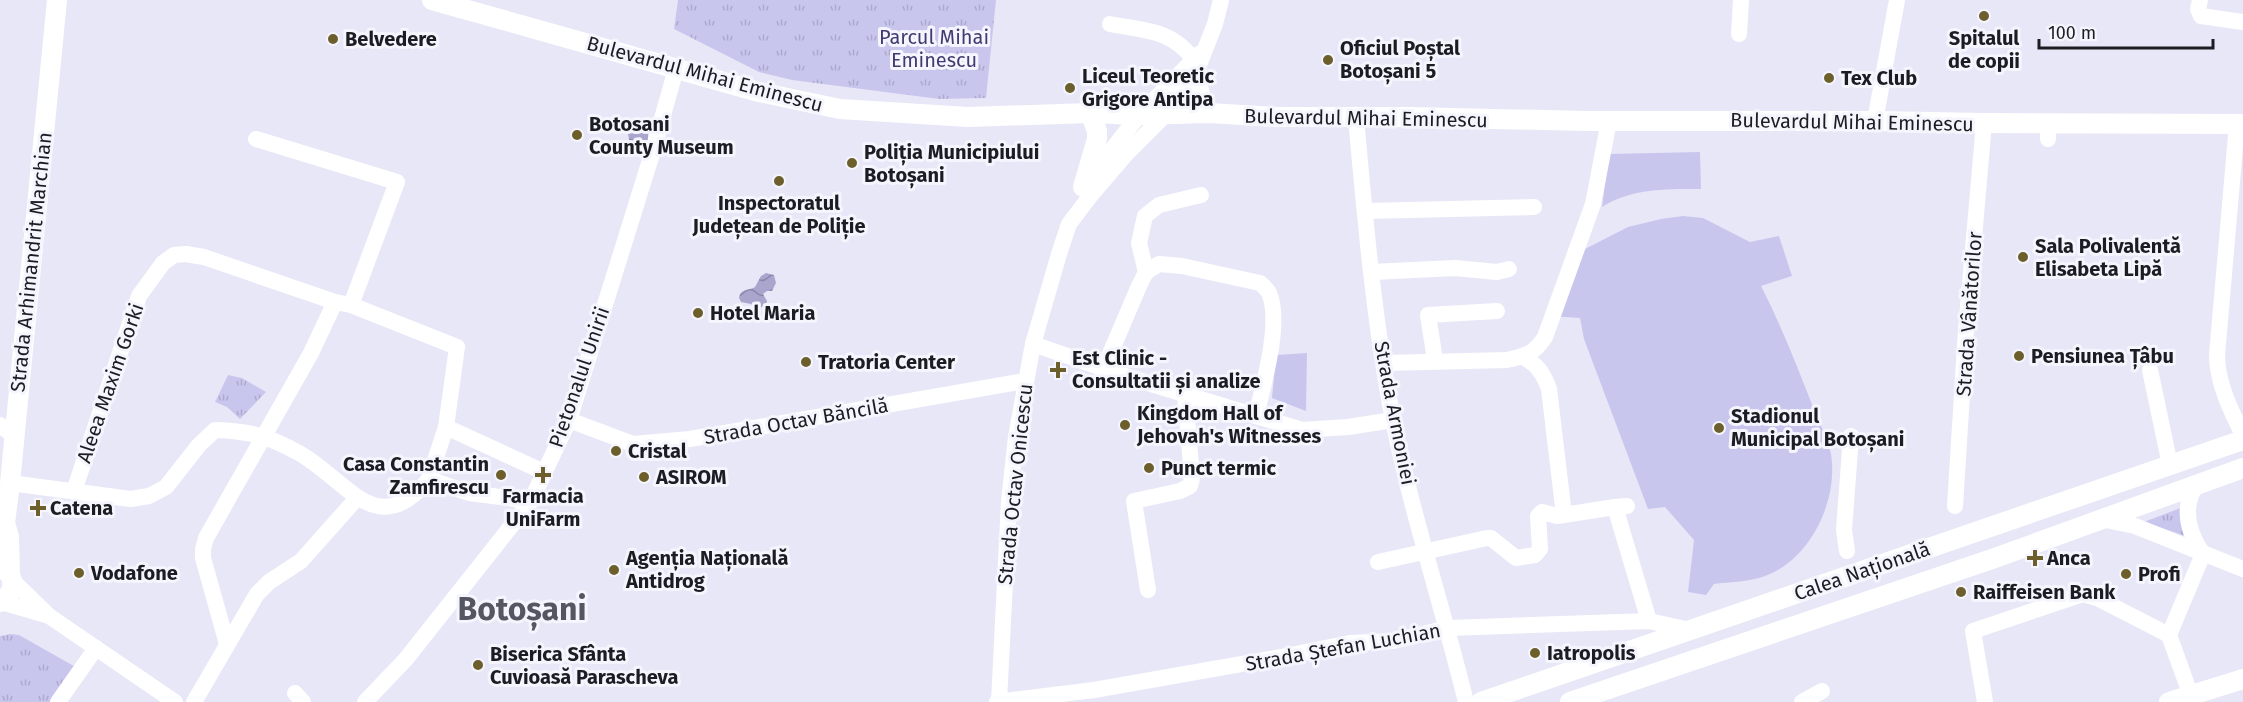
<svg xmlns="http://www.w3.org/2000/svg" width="2243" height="702" viewBox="0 0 2243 702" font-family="'Fira Sans',sans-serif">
	<defs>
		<pattern id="park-tufts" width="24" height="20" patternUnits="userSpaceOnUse" patternTransform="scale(1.5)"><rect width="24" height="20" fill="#c9c6ee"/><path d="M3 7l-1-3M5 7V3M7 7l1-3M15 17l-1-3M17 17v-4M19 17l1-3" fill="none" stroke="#acaacc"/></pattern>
		<pattern id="water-waves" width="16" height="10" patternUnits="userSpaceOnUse" patternTransform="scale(1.5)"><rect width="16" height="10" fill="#a9a6ce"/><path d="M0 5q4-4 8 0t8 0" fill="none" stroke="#8986a7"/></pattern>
	</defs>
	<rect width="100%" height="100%" fill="#e8e7f7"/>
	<g fill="#c9c6ee">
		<path d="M1700,152L1701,189C1667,189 1632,188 1602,207L1609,154Z"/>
		<path d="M1683,216L1703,218L1750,242L1779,236L1792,276L1761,286C1781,325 1797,366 1813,407C1819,422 1828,439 1831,454C1839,502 1808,565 1759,578C1745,582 1729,582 1714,584L1706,595L1688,592L1694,540L1665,507L1648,509L1584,339L1580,318L1549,316L1585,249L1628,227L1661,219Z"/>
		<path d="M1307,353L1306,411L1272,398L1276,355Z"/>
	</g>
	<g fill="url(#park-tufts)">
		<path d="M678,0H996L986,98L939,99L792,80L759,72L674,29Z"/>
		<path d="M228,375L242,378L266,392L240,419L227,407L215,402Z"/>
		<path d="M2183,507L2185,536L2144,522Z"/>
		<path d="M11,634L19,635L79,669L58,702H0V636Z"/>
	</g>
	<g fill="url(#water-waves)">
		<path d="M642,129L648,134V145L636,149L630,144L628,134L633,133V130Z"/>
		<path d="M766,273L774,275L776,283L772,291H767L763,294L767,301L766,305L757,309L751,304L741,302L739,298C741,288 748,291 755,287L761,276Z"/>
	</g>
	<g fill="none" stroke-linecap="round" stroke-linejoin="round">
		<g stroke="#fff" stroke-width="16">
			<path d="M2200,0L2198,9L2201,16L2243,22"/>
			<path d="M1110,24C1145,31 1171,29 1194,60"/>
			<path d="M1739,34L1741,0"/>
			<path d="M1356,118C1365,219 1374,321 1393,420C1412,515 1443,608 1466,702"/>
			<path d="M1875,121L1897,0"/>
			<path d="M2237,124L2217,355C2217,383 2231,411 2243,435"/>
			<path d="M256,139L397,182L351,305"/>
			<path d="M2048,139V123"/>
			<path d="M1086,183L1139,115L1199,54"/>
			<path d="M1365,211L1534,207"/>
			<path d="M1146,272L1139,243L1145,216L1159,205L1201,195"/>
			<path d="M1372,272L1455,268L1497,272L1509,269"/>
			<path d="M1033,344L1125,376L1302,430L1348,427L1393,420"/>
			<path d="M1523,357C1538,365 1543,373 1549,389L1564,515"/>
			<path d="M1435,360L1428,315L1497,311"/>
			<path d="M1384,363L1507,360C1526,356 1534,354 1545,337L1593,204L1609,121"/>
			<path d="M1104,368L1139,286L1146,272L1159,264L1182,266L1260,283C1263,286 1267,289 1269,293C1282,322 1263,386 1256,416"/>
			<path d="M2150,370L2170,465"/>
			<path d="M569,420L633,444L690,439L1025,381"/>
			<path d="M0,425L14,436"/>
			<path d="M446,427L544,472"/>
			<path d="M10,483L131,499L149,496L166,487L199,445L215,430C250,431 268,436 299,453C347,480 377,543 429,479L469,493L531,501"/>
			<path d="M74,491L139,296L163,263L174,255L186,254L204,257L335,302L351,305L457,347L446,427L429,479"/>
			<path d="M1627,506L1615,507L1649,621"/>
			<path d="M1955,506L1966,330L1984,123"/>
			<path d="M2101,519L2135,526L2243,569"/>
			<path d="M1847,551L1844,530L1851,436"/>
			<path d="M1378,562L1487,538H1491L1516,558L1535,555L1540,549L1538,516L1542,512L1557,516L1615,507"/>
			<path d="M12,580L49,616L175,702"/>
			<path d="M1148,590L1134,501L1180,491L1190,486L1192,478L1185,394"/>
			<path d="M1,602L46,615"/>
			<path d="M227,644L203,558V549L206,538L311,353L335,302"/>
			<path d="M295,693L303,702"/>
			<path d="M2191,696L2169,635L2203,554C2188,532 2180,507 2198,483"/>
			<path d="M58,702L96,648"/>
			<path d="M194,702L257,594L269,582L301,561L357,498"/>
			<path d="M365,702L406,659L531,501L569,420L652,154L676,69"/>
			<path d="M997,702L1094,690L1276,658L1350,643L1393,641L1448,628L1649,621L1690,630"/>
			<path d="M999,702L1009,501L1016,437L1033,344L1059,254L1069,224L1091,195L1126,154L1165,115L1195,75L1215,24L1221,0"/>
			<path d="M1802,702L1822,691"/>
			<path d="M1985,702L1973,631L2083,594L2097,598L2169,635"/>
		</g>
		<g stroke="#fff" stroke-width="20">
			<path d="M432,0L759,92L840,109L968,117L1090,113L1139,115L1209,113L1278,117H1408L1586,121H1875L1984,123L2243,124"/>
			<path d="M1195,75L1200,95L1209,113"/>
			<path d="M1083,187L1097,139V131L1090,113"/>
			<path d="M5,523L9,537L10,574"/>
			<path d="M0,536L5,523L10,483L57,0"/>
			<path d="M0,567C17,575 16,593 0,602"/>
			<path d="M1481,702L2243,440"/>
			<path d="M1570,702L1992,559L2243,468"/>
			<path d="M2169,702L2243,679"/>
		</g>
	</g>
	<g fill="#6c5f2c" stroke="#f5f5fe" stroke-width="2">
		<circle cx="1984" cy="16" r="6"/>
		<circle cx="333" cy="39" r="6"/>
		<circle cx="1328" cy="60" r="6"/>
		<circle cx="1829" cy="78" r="6"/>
		<circle cx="1070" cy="88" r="6"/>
		<circle cx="577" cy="135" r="6"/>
		<circle cx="852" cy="163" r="6"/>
		<circle cx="779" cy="181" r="6"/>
		<circle cx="2023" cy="257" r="6"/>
		<circle cx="698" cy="313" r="6"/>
		<circle cx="2019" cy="356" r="6"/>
		<circle cx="806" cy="362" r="6"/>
		<path d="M1055 361h6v6h6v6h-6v6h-6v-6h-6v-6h6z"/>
		<circle cx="1125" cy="425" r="6"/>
		<circle cx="1719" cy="428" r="6"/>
		<circle cx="616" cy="451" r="6"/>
		<circle cx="1149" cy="468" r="6"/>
		<circle cx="501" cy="475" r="6"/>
		<path d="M540 466h6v6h6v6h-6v6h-6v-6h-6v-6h6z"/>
		<circle cx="644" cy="477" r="6"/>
		<path d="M35 499h6v6h6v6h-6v6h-6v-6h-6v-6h6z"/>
		<path d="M2032 549h6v6h6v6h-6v6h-6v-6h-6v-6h6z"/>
		<circle cx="614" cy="570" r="6"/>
		<circle cx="79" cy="573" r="6"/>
		<circle cx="2126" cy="574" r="6"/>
		<circle cx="1961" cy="592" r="6"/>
		<circle cx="1535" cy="653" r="6"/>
		<circle cx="478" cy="665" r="6"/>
	</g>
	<g text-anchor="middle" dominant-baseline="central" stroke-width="6" stroke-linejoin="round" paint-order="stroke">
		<g font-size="20" fill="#433b70" stroke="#f5f5fe">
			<text x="934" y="37">Parcul Mihai<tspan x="934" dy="23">Eminescu</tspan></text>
		</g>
		<g font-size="20" font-weight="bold" fill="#1c1c22" stroke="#f5f5fe" text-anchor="start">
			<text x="1984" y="38" text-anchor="middle">Spitalul<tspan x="1984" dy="23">de copii</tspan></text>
			<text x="345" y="39">Belvedere</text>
			<text x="1340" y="48">Oficiul Poștal<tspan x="1340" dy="23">Botoșani 5</tspan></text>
			<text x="1082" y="76">Liceul Teoretic<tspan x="1082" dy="23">Grigore Antipa</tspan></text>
			<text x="1841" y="78">Tex Club</text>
			<text x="589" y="124">Botosani<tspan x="589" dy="23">County Museum</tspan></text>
			<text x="864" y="152">Poliția Municipiului<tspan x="864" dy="23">Botoșani</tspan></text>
			<text x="779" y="203" text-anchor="middle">Inspectoratul<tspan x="779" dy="23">Județean de Poliție</tspan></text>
			<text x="2035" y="246">Sala Polivalentă<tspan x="2035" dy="23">Elisabeta Lipă</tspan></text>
			<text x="710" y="313">Hotel Maria</text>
			<text x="2031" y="356">Pensiunea Țâbu</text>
			<text x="1072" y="358">Est Clinic -<tspan x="1072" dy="23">Consultatii și analize</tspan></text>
			<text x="818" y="362">Tratoria Center</text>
			<text x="1137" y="413">Kingdom Hall of<tspan x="1137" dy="23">Jehovah's Witnesses</tspan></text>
			<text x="1731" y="416">Stadionul<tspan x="1731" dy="23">Municipal Botoșani</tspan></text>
			<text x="628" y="451">Cristal</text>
			<text x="489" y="464" text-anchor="end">Casa Constantin<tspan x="489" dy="23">Zamfirescu</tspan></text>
			<text x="1161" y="468">Punct termic</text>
			<text x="656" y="477">ASIROM</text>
			<text x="543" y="496" text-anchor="middle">Farmacia<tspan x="543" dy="23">UniFarm</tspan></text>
			<text x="50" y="508">Catena</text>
			<text x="626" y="558">Agenția Națională<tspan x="626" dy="23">Antidrog</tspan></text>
			<text x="2047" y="558">Anca</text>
			<text x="91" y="573">Vodafone</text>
			<text x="2138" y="574">Profi</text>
			<text x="1973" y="592">Raiffeisen Bank</text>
			<text x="1547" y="653">Iatropolis</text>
			<text x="490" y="654">Biserica Sfânta<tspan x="490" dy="23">Cuvioasă Parascheva</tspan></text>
		</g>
		<g font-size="20" fill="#1c1c22" stroke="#f5f5fe">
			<text transform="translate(705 74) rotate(15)">Bulevardul Mihai Eminescu</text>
			<text transform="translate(1366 118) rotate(1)">Bulevardul Mihai Eminescu</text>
			<text transform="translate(1852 122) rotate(1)">Bulevardul Mihai Eminescu</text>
			<text transform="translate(31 262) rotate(-84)">Strada Arhimandrit Marchian</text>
			<text transform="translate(1969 314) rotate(-86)">Strada Vânătorilor</text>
			<text transform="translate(579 377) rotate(-71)">Pietonalul Unirii</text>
			<text transform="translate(110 383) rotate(-71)">Aleea Maxim Gorki</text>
			<text transform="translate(1395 413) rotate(79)">Strada Armoniei</text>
			<text transform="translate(796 421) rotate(-10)">Strada Octav Băncilă</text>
			<text transform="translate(1015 484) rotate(-84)">Strada Octav Onicescu</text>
			<text transform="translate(1862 571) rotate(-19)">Calea Națională</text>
			<text transform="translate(1343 647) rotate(-10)">Strada Ștefan Luchian</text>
		</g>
		<g font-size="32" font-weight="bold" fill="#565562" stroke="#f5f5fe">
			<text x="522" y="609">Botoșani</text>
		</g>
	</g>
	<path d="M2039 39v9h174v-9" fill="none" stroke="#1c1c22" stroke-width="3"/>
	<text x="2048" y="39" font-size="18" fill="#1c1c22" stroke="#f5f5fe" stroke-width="4.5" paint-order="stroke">100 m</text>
</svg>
